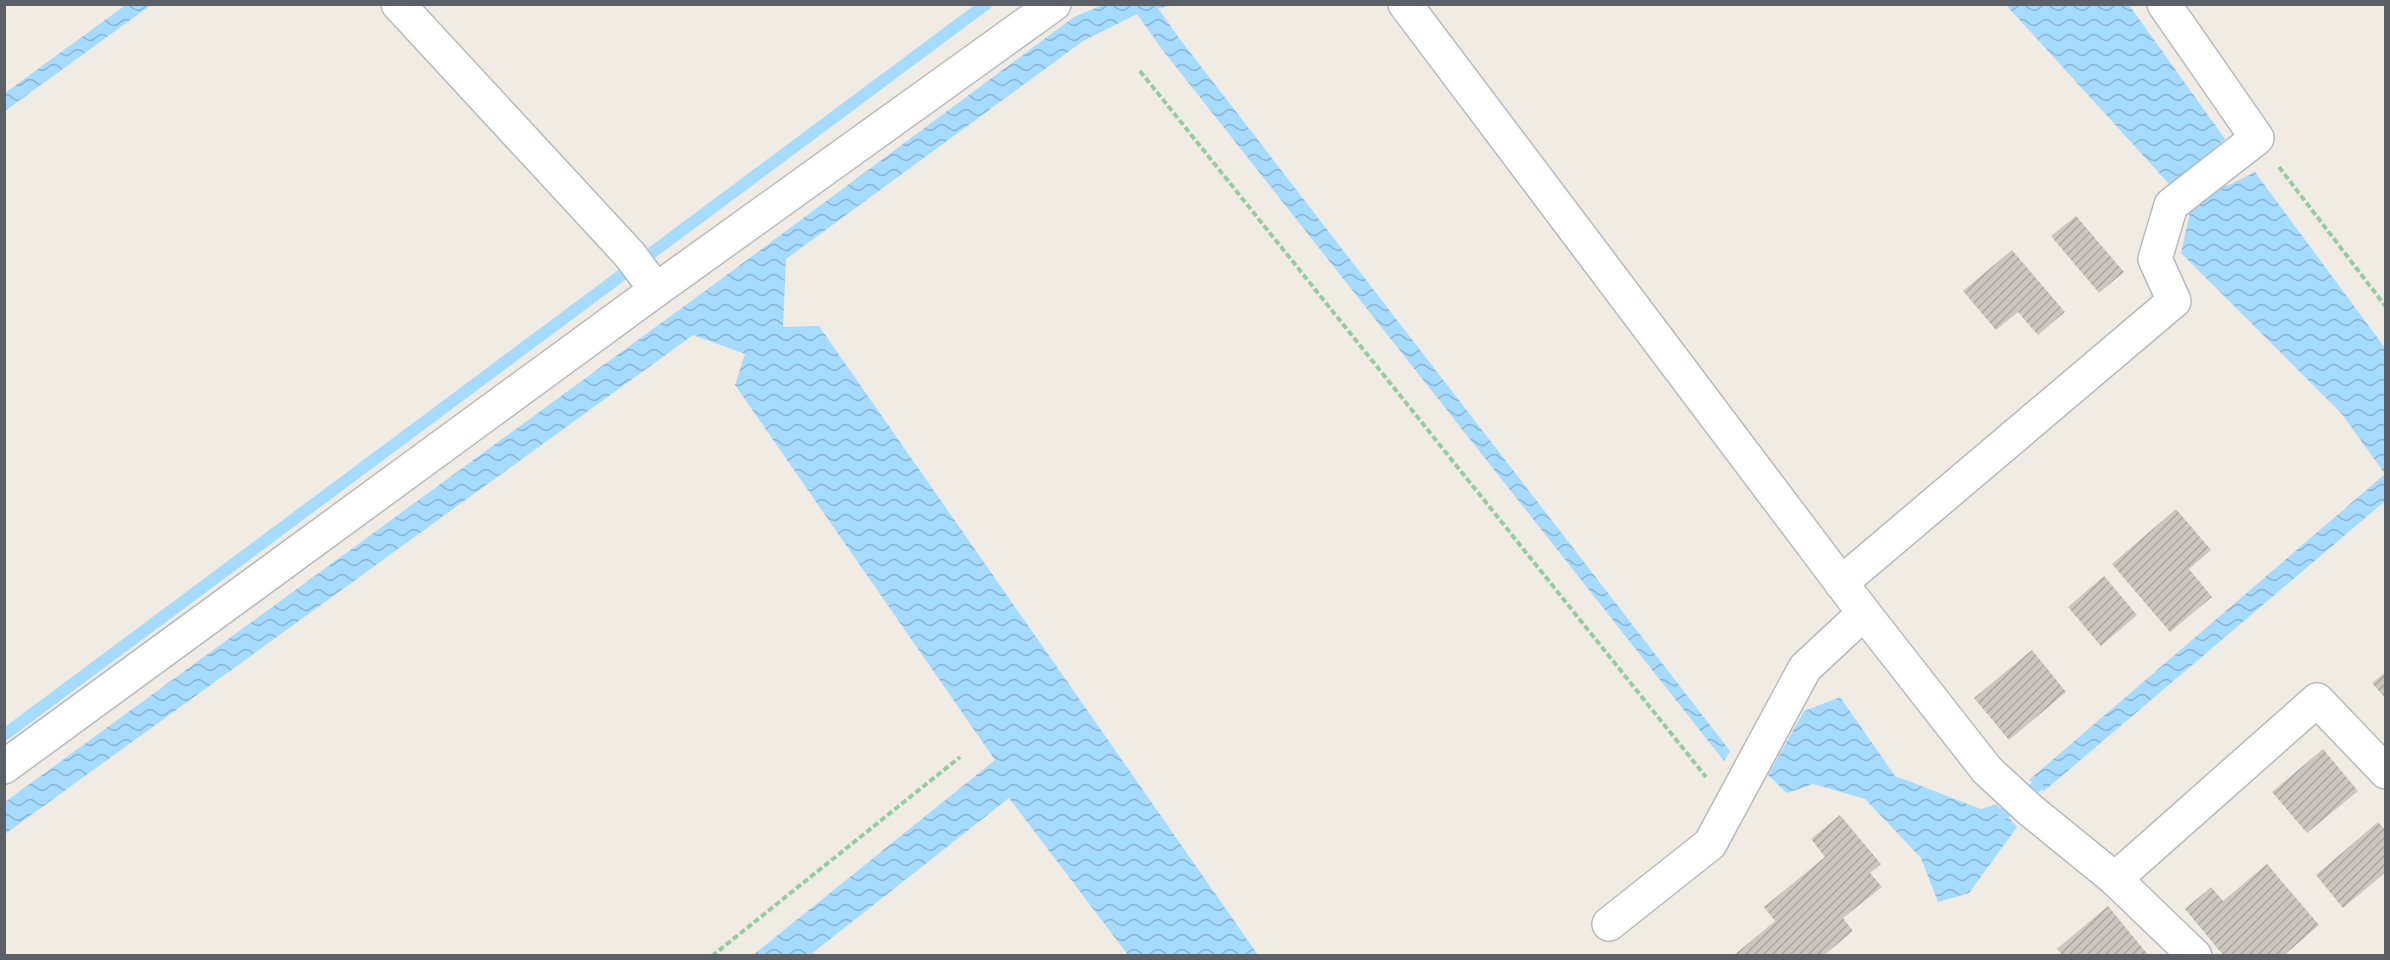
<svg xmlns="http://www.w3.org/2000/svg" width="2390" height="960" viewBox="0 0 2390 960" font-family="Barlow,sans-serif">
	<defs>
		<pattern id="water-waves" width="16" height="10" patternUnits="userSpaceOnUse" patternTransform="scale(1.5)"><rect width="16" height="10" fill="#a4dbff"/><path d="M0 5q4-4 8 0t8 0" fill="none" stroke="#89b5d2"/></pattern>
		<pattern id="building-hatch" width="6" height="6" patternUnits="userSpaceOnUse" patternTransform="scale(1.5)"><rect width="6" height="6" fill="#cbc7c0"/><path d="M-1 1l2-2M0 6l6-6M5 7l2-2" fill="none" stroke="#a8a5a0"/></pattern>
	</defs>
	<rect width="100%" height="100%" fill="#f0ece3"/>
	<g fill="url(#water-waves)">
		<path d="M127,4L151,5L5,111V93Z"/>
		<path d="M1102,5H1178L1158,8L1179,38L1730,751L1724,761L1161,48L1137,14L1083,41L786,259L783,327L819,326L1258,955H1128L1009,798L810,955H753L995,760L735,385L745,354L693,335L5,834V802L720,280L1074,17Z"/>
		<path d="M2006,5H2129L2225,139L2205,157L2227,186L2255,172L2385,348V501L2044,791L2029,780L2385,474L2341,413L2181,253L2190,212L2210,197L2192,172L2170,185Z"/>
		<path d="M1840,697L1895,776L1981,809L1996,804L2017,827L1969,893L1938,902L1921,858L1865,799L1813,784L1787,793L1768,775L1804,711Z"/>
	</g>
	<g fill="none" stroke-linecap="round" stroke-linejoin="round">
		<g stroke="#a4dbff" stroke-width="12">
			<path d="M4,735L986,4"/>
			<path d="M2004,813L2037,786"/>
		</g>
	</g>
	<g fill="url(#building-hatch)">
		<path d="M2076,216L2124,272L2099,293L2051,236Z"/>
		<path d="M2012,250L2065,312L2038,335L2018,312L1996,330L1963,291Z"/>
		<path d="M2176,509L2211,550L2189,569L2212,597L2170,632L2112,564Z"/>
		<path d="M2104,576L2137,615L2101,646L2068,607Z"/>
		<path d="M2032,650L2066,692L2009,740L1974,698Z"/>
		<path d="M2386,672V699L2372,683Z"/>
		<path d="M2323,749L2358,791L2307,833L2272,792Z"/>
		<path d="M1840,815L1881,864L1870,873L1882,887L1843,918L1853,931L1823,956H1733L1775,921L1764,907L1825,857L1811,839Z"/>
		<path d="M2378,822L2386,831V872L2343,908L2316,875Z"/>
		<path d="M2267,864L2319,925L2283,956H2224L2185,909L2211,887L2223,901Z"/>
		<path d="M2108,906L2149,956H2063L2057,949Z"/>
	</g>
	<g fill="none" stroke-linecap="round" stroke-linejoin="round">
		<g stroke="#b6babf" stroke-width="36">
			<g id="minor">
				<path d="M398,4L630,255L656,290"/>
				<path d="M1405,4L1864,613L1987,770L2029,809L2115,879L2195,956"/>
				<path d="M1841,583L2174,301L2155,259L2171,205L2257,138L2164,4"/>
				<path d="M4,767L656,290L1054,4"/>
				<path d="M2115,879L2317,700L2386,772"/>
				<path d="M1609,924L1710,844L1805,668L1864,613"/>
			</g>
		</g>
		<g stroke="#95cca3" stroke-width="4" stroke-dasharray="6 3" stroke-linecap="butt">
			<path d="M1140,71L1706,777"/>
			<path d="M2279,167L2386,307"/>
			<path d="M712,956L960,757"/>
		</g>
		<use href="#minor" stroke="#fff" stroke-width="33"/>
	</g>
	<rect width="2390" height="960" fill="none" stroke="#5b6066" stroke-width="12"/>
</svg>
